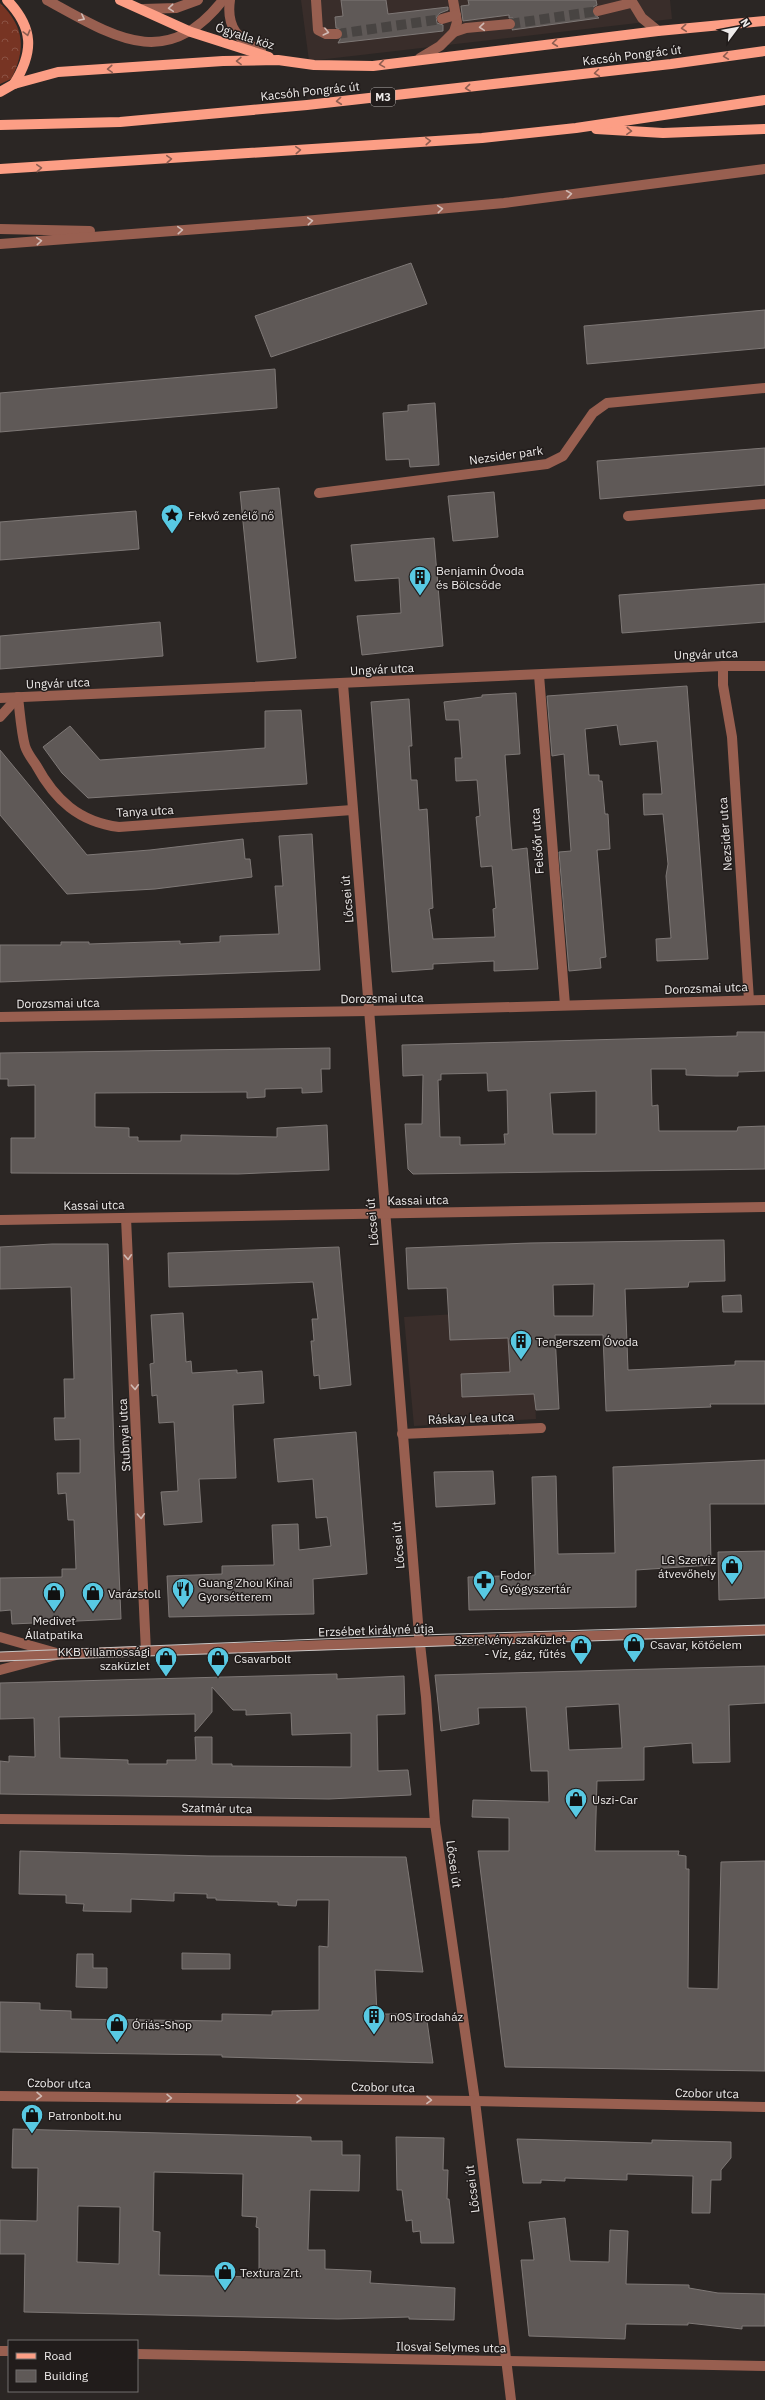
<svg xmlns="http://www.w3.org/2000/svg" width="765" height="2400" viewBox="0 0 765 2400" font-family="'IBM Plex Sans',sans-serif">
	<defs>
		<pattern id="forest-crowns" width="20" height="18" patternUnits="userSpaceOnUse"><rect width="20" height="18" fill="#773423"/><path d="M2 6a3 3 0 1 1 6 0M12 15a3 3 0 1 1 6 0" fill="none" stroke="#8b5243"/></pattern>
	</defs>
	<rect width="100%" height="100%" fill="#2b2624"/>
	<g fill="#392d2a">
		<path d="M301,0H670L672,19L309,61Z"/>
		<path d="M530,1310L536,1419L414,1426L404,1317Z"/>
	</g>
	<path fill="url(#forest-crowns)" d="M0,3C25,27 26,50 11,79L0,84Z"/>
	<g fill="#5f5957" stroke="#7e7876" fill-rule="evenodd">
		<path d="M341,0H386L388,14L448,7V10L440,13L436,18L437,23L443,25V31L338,43L343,34L341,29L336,28L335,17L343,16Z"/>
		<path d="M468,0H596L597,5L593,7L592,12L599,18L512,30L516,23L513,18H509V15L463,21L461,6L469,5Z"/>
		<path d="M411,263L427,304L271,357L255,316Z"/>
		<path d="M765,310V348L587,364L584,326Z"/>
		<path d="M275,369L277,408L0,432V393Z"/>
		<path d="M435,403L439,465L410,467L409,459L386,460L383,413L408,411V405Z"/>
		<path d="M765,448V485L600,499L597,461Z"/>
		<path d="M279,488L296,658L257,662L240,492Z"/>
		<path d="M494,492L498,537L453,541L448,496Z"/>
		<path d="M136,511L139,549L0,560V522Z"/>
		<path d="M434,538L443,646L362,655L357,616L401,613L399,578L355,581L351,545Z"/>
		<path d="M765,584V622L622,633L619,595Z"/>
		<path d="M160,622L163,656L0,669V636Z"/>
		<path d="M687,686L708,959L657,961L656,939L671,938L666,876L668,864L663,814L644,815L643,794H662L657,741L620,745L617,725L585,729L589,775H599V781H602L605,814H608L610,849L597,850L606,957L600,958L601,968L569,971L559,852L571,851L564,754L552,756L547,696Z"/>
		<path d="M516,693L520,754L505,755L510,826L512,850L527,848L538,969L494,971V961L433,964V969L392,972L371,702L409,699L412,746H409L411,780H417L419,810L427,809L433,908L429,909L433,939L495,937L493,909L496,908L492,866L481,867L476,817L480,816L477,780L456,781L455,758H462L459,720H446L444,702L482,697V695Z"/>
		<path d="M301,710L307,784L88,798L62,773L43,747L70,726L100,760L265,748V711Z"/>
		<path d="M0,750L87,855L150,850L243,839L245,859H250L252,877L155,889L67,894L0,815Z"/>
		<path d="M312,834L320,970L0,982V945H61V942H89V944L180,941V944L220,942V936L279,934L275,886H283L279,836Z"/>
		<path d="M737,1032H765V1071L738,1072V1076H716L686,1075V1069H651L652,1106L658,1105L659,1131H737L738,1127L765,1126V1169L413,1174L408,1169L405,1124H422L423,1075L403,1076L402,1045L737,1036ZM487,1073L488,1091L507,1090L508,1134H504L505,1144L460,1145V1137H440L438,1080H441V1074ZM596,1091V1134H553L550,1093Z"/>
		<path d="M330,1048V1069H321L322,1092L302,1093V1088L265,1089V1097L247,1098V1092L95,1093V1127L129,1128V1137H138V1141H181V1135L277,1137V1128L327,1125L329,1170L238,1174L11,1173V1138H35V1085L8,1086V1079H0V1053Z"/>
		<path d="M724,1240L725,1281L689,1282L688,1287L625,1289L628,1370L735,1365V1361H765V1404H710L711,1407L606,1411L603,1335H555L559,1409L536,1410L534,1394L462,1397L461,1374L510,1372L508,1338L450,1340L447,1288L408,1289L406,1248L529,1243ZM594,1284L593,1316H554L553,1285Z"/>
		<path d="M52,1244H108L114,1451L121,1619L12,1624L11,1610L0,1611V1578L62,1577V1569H76L74,1520H68L66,1493L58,1494L57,1473H80V1439L55,1440L54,1418H65L64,1379H74L71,1287L0,1289V1247Z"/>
		<path d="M339,1247L351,1385L320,1389L319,1375L314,1376L311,1341H314L312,1319H318L313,1282L169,1287L168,1253Z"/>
		<path d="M741,1295L742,1312H723L722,1296Z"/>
		<path d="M183,1313L186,1362L191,1361L192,1373L237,1370V1373L262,1371L264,1403L233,1405L236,1478L199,1479L202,1522L164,1525L161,1492L178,1491L174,1422L159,1423L157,1395L152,1396L150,1364L154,1363L151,1315Z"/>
		<path d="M356,1432L367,1574L313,1579L314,1614L169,1617L167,1576L222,1574V1566L274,1565L272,1525L298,1524L299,1550L331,1546L327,1517L316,1518L313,1479L278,1482L274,1439Z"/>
		<path d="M765,1460V1504H710L711,1565L636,1570V1607L469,1610L468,1577L535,1575L532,1477L556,1476L558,1554L615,1553L613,1467Z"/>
		<path d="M493,1471L495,1504L436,1507L434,1472Z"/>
		<path d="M765,1551V1598L719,1600L718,1552Z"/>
		<path d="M765,1666V1703L729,1705L730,1762L693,1763L692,1743L644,1747V1780L597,1781L595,1851H679L678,1855L686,1856V1869H689L688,1988L718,1989L721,1862L765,1861V2071L505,2067L478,1851H509V1818L472,1817L473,1800L549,1802L548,1771H531L526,1707L478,1708L479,1724L441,1731L435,1675ZM619,1704L622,1748L569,1750L566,1707Z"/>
		<path d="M337,1674V1679L404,1676L405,1714L377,1715L378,1771L408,1770L411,1795L329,1799L0,1794V1761L9,1762V1756L35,1757L34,1718L0,1719V1683ZM212,1687L233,1710H246V1715L291,1713L292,1735L351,1733V1767L232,1766V1764H212V1737H195L196,1760H167V1764H128V1760L60,1758L59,1717L195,1714V1732L212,1712Z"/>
		<path d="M20,1851L208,1856L406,1857L423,1972L375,1970L377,2014H426L433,2063L222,2057V2055L0,2052V2002L40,2003V2010L71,2011V2019L222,2021V2014L272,2015V2011L319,2010V1946L328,1947L329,1900H297L296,1906L278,1905V1902L216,1900V1898H207V1894L174,1893V1901L131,1899V1912L83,1911L84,1904L66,1903V1895L19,1894Z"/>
		<path d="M182,1953L230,1954V1969H182Z"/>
		<path d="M77,1954H93V1968H107V1988L76,1987Z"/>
		<path d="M13,2129L311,2137V2141H342V2155H360L359,2191L310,2190L308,2250H325V2269L371,2271L370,2283L455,2288L454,2320L409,2319V2317L338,2319L24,2312L25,2254H0V2220L37,2221L38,2168H12ZM154,2172L243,2174L242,2216L257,2217L256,2227L259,2228V2277L159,2275L160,2232L153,2231ZM78,2206L120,2207L119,2264L77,2262Z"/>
		<path d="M396,2137L444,2138L443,2170H448L447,2199H449L454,2243H421L420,2231L413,2232L412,2220L406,2221L402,2190H397Z"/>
		<path d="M517,2139L652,2143V2140L731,2142V2158L721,2170V2180H711L710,2213H692L693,2176L627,2174V2180L565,2178V2181L541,2180V2183H523Z"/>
		<path d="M565,2218L570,2261L609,2262L610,2230L628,2231L626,2284L689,2285V2288L718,2293L765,2294V2326H742V2329L688,2323V2325L626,2324L625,2339L529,2336L521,2260H534L529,2222Z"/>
	</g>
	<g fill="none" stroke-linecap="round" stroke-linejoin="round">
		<g stroke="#484442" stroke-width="10" stroke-dasharray="10 5" stroke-linecap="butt">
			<path d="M510,24L598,11"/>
			<path d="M337,34L442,19"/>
		</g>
		<g stroke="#985f50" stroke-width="10">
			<path d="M47,0C113,36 166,73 223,0"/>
			<path d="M230,0C226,27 238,40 261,51"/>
			<path d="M316,0L318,30L326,34H337"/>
			<path d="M453,0L457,22L454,32"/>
			<path d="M631,0L642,18L658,31"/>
			<path d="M143,9L176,8L198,0"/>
			<path d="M598,11L631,3"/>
			<path d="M442,19L456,15"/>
			<path d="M420,58L440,46L454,32L466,28L510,24"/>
			<path d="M0,229L90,231"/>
			<path d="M0,244L304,221L504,203L765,169"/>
			<path d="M319,493L547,464L563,456L593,413L607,403L765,388"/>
			<path d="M628,516L765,504"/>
			<path d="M723,666V685L732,737L749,1000"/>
			<path d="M539,675L565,1005"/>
			<path d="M343,684L419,1635L426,1697L435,1823L475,2101L511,2400"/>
			<path d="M18,697C20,713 21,731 25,746C27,753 32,759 36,765C55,800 79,822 119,827L352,810"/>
			<path d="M0,698L723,666H765"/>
			<path d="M0,717L18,697"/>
			<path d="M0,1017L369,1011L765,1000"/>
			<path d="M126,1218L146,1652"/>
			<path d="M0,1220L765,1207"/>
			<path d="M402,1434L541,1428"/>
			<path d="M0,1637L60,1654"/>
			<path d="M0,1657L42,1655"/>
			<path d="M0,1670L60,1654L765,1630"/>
			<path d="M0,1819L435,1823"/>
			<path d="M0,2096L475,2101L765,2107"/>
			<path d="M0,2351H9"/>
			<path d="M137,2354L765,2366"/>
		</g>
		<g stroke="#fc9e85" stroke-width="10">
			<path d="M7,0C34,28 34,52 14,84"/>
			<path d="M120,0L191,32L269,57"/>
			<path d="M0,92L14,84L58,72L223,61L278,60L314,65L373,66L658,31L765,21"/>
			<path d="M0,125L120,122L307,105L671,64L765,51"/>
			<path d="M596,129L663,133L765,129"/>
			<path d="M0,169L482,138L576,128L765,100"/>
		</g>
		<g stroke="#c9c6c5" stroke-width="1">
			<path d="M0,1652L419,1635L765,1625"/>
			<path d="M0,1661L765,1635"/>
		</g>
	</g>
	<defs><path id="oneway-chevron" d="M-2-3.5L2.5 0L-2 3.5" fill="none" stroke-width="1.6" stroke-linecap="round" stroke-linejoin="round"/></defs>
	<g stroke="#d0bab4">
		<use href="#oneway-chevron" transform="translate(171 8) rotate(175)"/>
		<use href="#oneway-chevron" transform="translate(82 18) rotate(27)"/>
		<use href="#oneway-chevron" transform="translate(482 27) rotate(175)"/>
		<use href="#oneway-chevron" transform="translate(326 32) rotate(14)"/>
		<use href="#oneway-chevron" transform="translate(569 194) rotate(-8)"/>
		<use href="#oneway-chevron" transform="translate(440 209) rotate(-5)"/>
		<use href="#oneway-chevron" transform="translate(310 221) rotate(-5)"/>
		<use href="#oneway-chevron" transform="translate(180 230) rotate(-4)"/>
		<use href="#oneway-chevron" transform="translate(39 241) rotate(-5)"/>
		<use href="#oneway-chevron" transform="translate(128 1257) rotate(87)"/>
		<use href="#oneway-chevron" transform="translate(135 1387) rotate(87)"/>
		<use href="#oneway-chevron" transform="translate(141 1516) rotate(87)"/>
		<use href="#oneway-chevron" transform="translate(39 2096) rotate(1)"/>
		<use href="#oneway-chevron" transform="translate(169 2098) rotate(1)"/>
		<use href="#oneway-chevron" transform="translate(299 2099) rotate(1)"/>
		<use href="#oneway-chevron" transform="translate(429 2100) rotate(1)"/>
	</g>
	<g stroke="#8e5d50">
		<use href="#oneway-chevron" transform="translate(684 28) rotate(175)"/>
		<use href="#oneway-chevron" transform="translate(27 33) rotate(75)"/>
		<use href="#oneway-chevron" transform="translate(555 43) rotate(173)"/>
		<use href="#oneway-chevron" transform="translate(726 56) rotate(172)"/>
		<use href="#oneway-chevron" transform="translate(239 61) rotate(179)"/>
		<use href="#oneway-chevron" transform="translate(382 64) rotate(171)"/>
		<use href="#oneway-chevron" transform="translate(110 69) rotate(176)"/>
		<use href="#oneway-chevron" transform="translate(597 73) rotate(173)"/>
		<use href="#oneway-chevron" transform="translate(468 88) rotate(174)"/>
		<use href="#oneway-chevron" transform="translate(339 101) rotate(174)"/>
		<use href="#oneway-chevron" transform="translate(629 131) rotate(3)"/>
		<use href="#oneway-chevron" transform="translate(428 141) rotate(-4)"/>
		<use href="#oneway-chevron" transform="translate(298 150) rotate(-4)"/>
		<use href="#oneway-chevron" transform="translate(169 159) rotate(-4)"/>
		<use href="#oneway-chevron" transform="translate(39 168) rotate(-4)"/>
	</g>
	<defs>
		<g id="sight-pin" transform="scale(1.15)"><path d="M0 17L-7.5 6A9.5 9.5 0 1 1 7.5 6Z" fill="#58c9e3" stroke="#211c1b"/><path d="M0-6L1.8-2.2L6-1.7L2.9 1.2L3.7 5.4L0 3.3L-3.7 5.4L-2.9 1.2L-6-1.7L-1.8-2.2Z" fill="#111"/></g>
		<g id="building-pin" transform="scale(1.15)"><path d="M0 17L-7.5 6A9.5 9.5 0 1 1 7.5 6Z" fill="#58c9e3" stroke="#211c1b"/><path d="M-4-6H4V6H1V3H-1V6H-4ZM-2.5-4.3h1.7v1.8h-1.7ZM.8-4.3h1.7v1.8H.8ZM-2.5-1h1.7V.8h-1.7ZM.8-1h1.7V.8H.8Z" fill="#111"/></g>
		<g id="shop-pin" transform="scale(1.15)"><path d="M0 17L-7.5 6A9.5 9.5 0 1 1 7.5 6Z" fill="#58c9e3" stroke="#211c1b"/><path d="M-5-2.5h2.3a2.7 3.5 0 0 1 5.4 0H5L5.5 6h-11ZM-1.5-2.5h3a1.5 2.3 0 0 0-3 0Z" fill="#111"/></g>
		<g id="pharmacy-pin" transform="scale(1.15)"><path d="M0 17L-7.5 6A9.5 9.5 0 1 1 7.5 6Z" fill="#58c9e3" stroke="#211c1b"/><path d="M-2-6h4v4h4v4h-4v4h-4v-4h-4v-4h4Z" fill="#111"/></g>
		<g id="restaurant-pin" transform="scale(1.15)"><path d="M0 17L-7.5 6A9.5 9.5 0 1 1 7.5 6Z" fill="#58c9e3" stroke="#211c1b"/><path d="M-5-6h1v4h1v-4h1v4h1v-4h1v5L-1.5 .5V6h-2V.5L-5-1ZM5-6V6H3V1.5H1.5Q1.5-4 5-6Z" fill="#111"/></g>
	</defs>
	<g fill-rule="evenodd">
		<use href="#sight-pin" x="172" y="515"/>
		<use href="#building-pin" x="420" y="577"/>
		<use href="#building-pin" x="521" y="1341"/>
		<use href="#shop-pin" x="732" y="1566"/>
		<use href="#pharmacy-pin" x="484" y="1581"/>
		<use href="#restaurant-pin" x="183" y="1589"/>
		<use href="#shop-pin" x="54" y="1593"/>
		<use href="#shop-pin" x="93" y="1593"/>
		<use href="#shop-pin" x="634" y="1644"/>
		<use href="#shop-pin" x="581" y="1646"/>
		<use href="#shop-pin" x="166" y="1658"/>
		<use href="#shop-pin" x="218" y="1658"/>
		<use href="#shop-pin" x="576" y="1799"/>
		<use href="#building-pin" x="374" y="2016"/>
		<use href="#shop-pin" x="117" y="2024"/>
		<use href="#shop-pin" x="32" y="2115"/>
		<use href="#shop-pin" x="225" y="2272"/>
	</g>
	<g text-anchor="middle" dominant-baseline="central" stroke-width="3" stroke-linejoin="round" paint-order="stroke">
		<rect fill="#211c1b" stroke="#b0adac" stroke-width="1" x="371" y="88" width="24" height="18" rx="3"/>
		<g font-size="11" font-weight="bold" fill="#eeebea">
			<text x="383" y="97">M3</text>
		</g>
		<g font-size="12" fill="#eeebea" stroke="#211c1b">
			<text transform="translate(245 36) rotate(18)">Ógyalla köz</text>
			<text transform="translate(632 55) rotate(-7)">Kacsóh Pongrác út</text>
			<text transform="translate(310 91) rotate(-6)">Kacsóh Pongrác út</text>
			<text transform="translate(506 455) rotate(-8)">Nezsider park</text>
			<text transform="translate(706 654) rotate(-2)">Ungvár utca</text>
			<text transform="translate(382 669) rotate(-3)">Ungvár utca</text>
			<text transform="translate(58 683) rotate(-2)">Ungvár utca</text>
			<text transform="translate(145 811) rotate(-3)">Tanya utca</text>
			<text transform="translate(725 834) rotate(-94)">Nezsider utca</text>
			<text transform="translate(537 841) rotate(-94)">Felsőőr utca</text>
			<text transform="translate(347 899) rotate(-95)">Lőcsei út</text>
			<text transform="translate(706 988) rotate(-2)">Dorozsmai utca</text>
			<text transform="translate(382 998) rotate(-1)">Dorozsmai utca</text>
			<text transform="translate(58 1003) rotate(-1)">Dorozsmai utca</text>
			<text transform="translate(418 1200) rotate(-1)">Kassai utca</text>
			<text transform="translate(94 1205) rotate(-1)">Kassai utca</text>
			<text transform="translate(372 1222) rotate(-95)">Lőcsei út</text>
			<text transform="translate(471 1418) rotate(-2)">Ráskay Lea utca</text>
			<text transform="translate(124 1435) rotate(-93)">Stubnyai utca</text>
			<text transform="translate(398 1545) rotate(-95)">Lőcsei út</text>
			<text transform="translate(376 1630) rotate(-2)">Erzsébet királyné útja</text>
			<text transform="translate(217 1808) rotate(1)">Szatmár utca</text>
			<text transform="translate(454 1864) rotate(82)">Lőcsei út</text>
			<text transform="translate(59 2083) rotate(1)">Czobor utca</text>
			<text transform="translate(383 2087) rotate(1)">Czobor utca</text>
			<text transform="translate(707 2093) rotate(1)">Czobor utca</text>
			<text transform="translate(472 2189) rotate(-97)">Lőcsei út</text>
			<text transform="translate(451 2347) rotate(1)">Ilosvai Selymes utca</text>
		</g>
		<g font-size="12" fill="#eeebea" stroke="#211c1b" text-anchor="start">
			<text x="188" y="515">Fekvő zenélő nő</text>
			<text x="436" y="570">Benjamin Óvoda<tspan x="436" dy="14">és Bölcsőde</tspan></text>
			<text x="536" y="1341">Tengerszem Óvoda</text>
			<text x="716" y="1559" text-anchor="end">LG Szerviz<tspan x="716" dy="14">átvevőhely</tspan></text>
			<text x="500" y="1574">Fodor<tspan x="500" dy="14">Gyógyszertár</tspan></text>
			<text x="198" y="1582">Guang Zhou Kínai<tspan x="198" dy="14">Gyorsétterem</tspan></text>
			<text x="108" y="1593">Varázstoll</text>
			<text x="54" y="1620" text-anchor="middle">Medivet<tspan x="54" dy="14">Állatpatika</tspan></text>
			<text x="566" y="1639" text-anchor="end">Szerelvény szaküzlet<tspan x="566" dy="14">- Víz, gáz, fűtés</tspan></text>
			<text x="650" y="1644">Csavar, kötőelem</text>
			<text x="150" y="1651" text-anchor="end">KKB villamossági<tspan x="150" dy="14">szaküzlet</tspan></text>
			<text x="234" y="1658">Csavarbolt</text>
			<text x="592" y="1799">Uszi-Car</text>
			<text x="390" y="2016">nOS Irodaház</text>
			<text x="132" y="2024">Óriás-Shop</text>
			<text x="48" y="2115">Patronbolt.hu</text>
			<text x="240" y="2272">Textura Zrt.</text>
		</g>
	</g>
	<rect x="8" y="2340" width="130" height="52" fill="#211c1b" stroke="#736f6e"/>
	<rect x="16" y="2353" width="20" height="6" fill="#fc9e85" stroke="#736f6e"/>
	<text x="44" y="2360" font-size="12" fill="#eeebea">Road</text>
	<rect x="16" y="2370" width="20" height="12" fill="#5f5957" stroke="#736f6e"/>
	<text x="44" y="2380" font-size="12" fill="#eeebea">Building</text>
	<g transform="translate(737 28) rotate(58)" stroke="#211c1b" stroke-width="3" paint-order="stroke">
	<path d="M0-3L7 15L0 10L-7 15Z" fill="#eeebea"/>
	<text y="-6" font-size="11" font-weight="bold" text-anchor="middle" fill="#eeebea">N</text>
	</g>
</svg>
